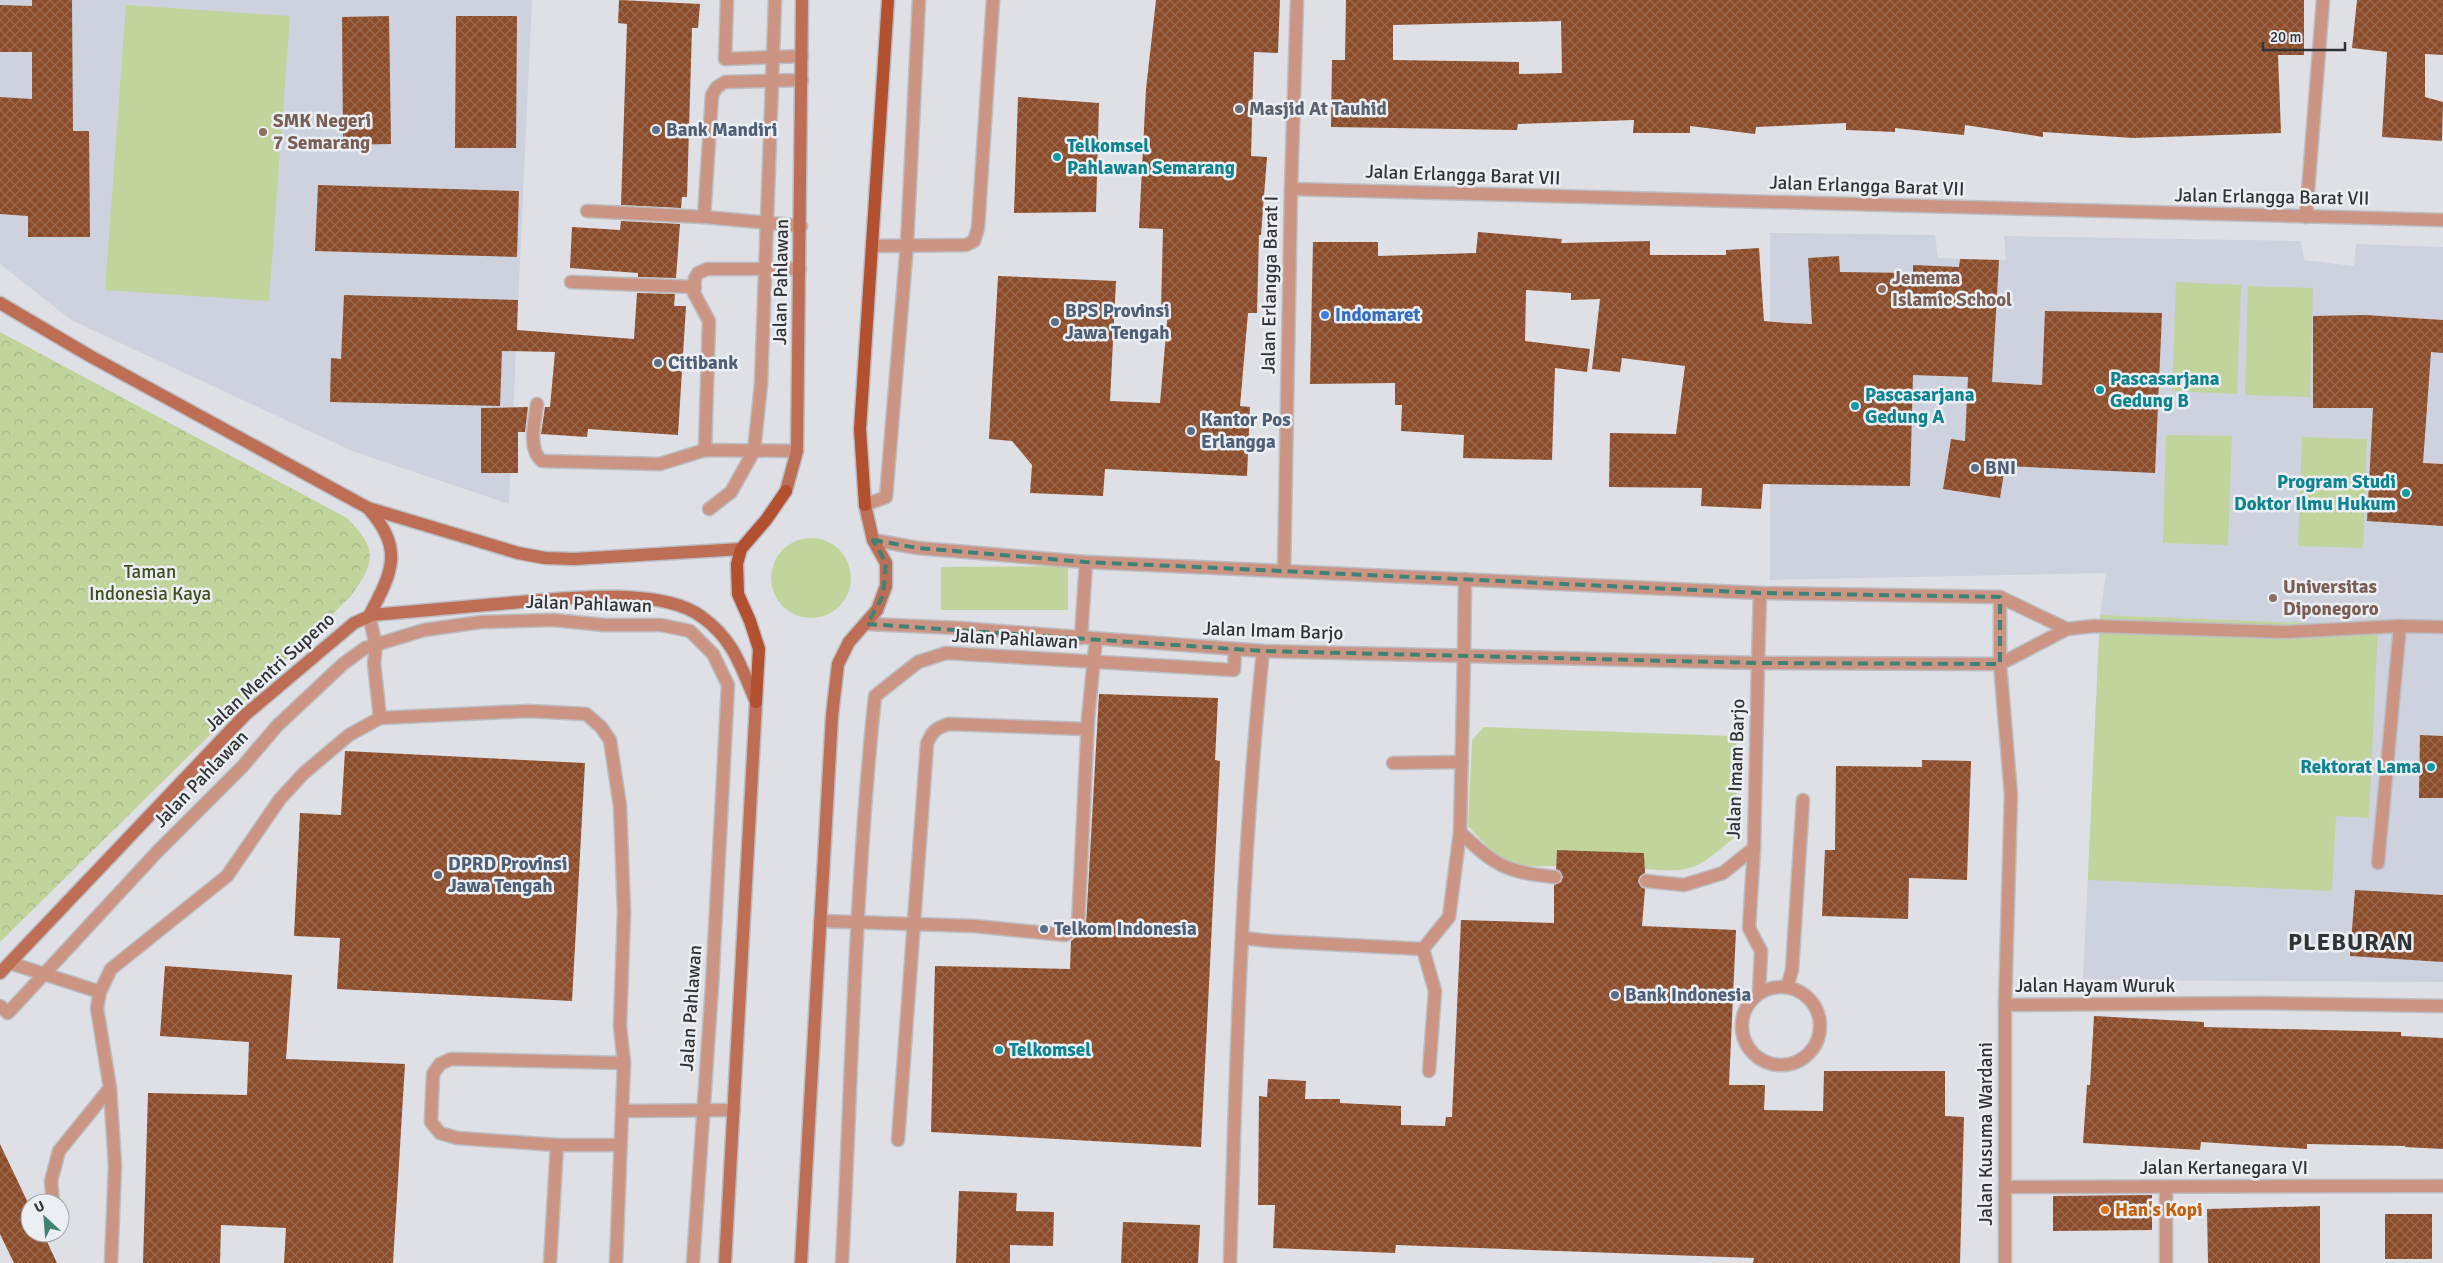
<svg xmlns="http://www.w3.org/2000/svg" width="2443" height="1263" viewBox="0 0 2443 1263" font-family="Signika,sans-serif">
	<defs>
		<pattern id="park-crowns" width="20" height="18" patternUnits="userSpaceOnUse" patternTransform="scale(1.25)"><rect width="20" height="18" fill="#c1d49c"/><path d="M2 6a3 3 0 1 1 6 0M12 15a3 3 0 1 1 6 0" fill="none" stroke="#a6b687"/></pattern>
		<pattern id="building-cross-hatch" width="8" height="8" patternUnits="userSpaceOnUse" patternTransform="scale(1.25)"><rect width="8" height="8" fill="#8c4c29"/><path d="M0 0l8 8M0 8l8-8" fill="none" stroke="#996a4f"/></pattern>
	</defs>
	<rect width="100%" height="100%" fill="#dee0e6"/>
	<g fill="#cdd2de">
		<path d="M0,0H532L509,504L352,451L71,320L0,264Z"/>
		<path d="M1770,233L1935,235L1938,258L2006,260L2004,236L2301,241L2304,260L2354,266L2356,244L2443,247V982L2083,980L2100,615L2106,573L1770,580Z"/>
	</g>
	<g fill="#c1d49c">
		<path d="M126,5L290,16L269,301L105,290Z"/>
		<path d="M2176,282L2241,285L2237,394L2172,391Z"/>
		<path d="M2248,286L2313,288L2310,397L2245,395Z"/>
		<path d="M2166,435L2232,436L2228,545L2163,543Z"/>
		<path d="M2302,437L2367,439L2363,548L2298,546Z"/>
		<circle cx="811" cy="578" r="40"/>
		<path d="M1068,566V610H941V567Z"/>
		<path d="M2100,615L2378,626L2369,818L2336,816L2332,891L2088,880Z"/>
		<path d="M1484,727L1731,736L1738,748L1735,837C1696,869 1695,873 1644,869L1643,853L1557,850L1556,866C1545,866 1532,867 1521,865C1498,861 1483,842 1468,826L1472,740Z"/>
	</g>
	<path fill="url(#park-crowns)" d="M0,332L347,518C378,549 376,562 350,597L0,942Z"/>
	<g fill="url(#building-cross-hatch)" fill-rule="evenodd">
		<path d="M32,0H72L73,131H89L90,237H28V216L0,214V97L32,99V52H0V5L32,6Z"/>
		<path d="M619,0L700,4L698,28H692L687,197H682L681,208L621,205L627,24L618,23Z"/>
		<path d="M1156,0H1280L1278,53L1254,52L1251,156L1267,157L1261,235H1259L1257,313H1248L1240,406L1250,407L1247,476L1105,469L1103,496L1030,493L1032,465L1012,441L989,439L998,276L1116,281L1110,401L1160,403L1168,311H1161L1163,229L1139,228L1146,89Z"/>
		<path d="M1346,0H2304V55H2278L2281,133L2133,138L2043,132V137L1965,125L1964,135L1895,128V132L1846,130V123L1756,127L1755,134L1690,126V133H1633L1634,120L1518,124L1517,130L1331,127L1332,60H1345ZM1561,21L1562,73L1519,74V62L1393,60V25Z"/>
		<path d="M2357,0H2443V55L2425,54V97L2443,102L2442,141L2382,137L2387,52L2352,48Z"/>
		<path d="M389,16L391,144L343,145L342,17Z"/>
		<path d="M456,16H517L516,148H455Z"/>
		<path d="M1018,97L1099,103L1096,212L1014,213Z"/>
		<path d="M318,185L519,191L517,257L315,251Z"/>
		<path d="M621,221L680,224L676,278L638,277V273L570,268L572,227L620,230Z"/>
		<path d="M1478,232L1562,239L1561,243L1650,241V255H1726V250L1759,248L1764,321L1787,323L1812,324L1808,258L1839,256L1840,272L1913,273V265L1959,267L1960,259L1999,260L1992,382L2042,385L2045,311L2162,313L2155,473L2005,466L2000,498L1943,489L1951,439L1965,441L1968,377L1913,375L1910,486L1763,484L1761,509L1701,506L1702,488L1609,487L1610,433L1676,434L1685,366L1622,358L1620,372L1592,369L1600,299L1571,300V293L1526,290L1525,341L1590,349L1587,372L1555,368L1552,460L1463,458L1464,435L1401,431L1402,405H1395V383L1310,384L1313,242H1378V256L1476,253Z"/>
		<path d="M637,293L675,294L674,306H686L678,435L588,429L587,437L541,434L545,407H550L555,352L502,351L500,406L330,402L331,358L341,359L344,295L518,300L517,330L634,339Z"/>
		<path d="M2365,315L2443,320V353L2431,352L2423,463L2443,464V526L2367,521L2373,408H2313V316Z"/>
		<path d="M528,407L525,432H518V473H481V408Z"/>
		<path d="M1099,694L1218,698L1215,760L1220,761L1201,1147L931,1132L935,966L1070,969L1071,941L1083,932L1086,926Z"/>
		<path d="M2420,735L2443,736V798H2419Z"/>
		<path d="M345,751L585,763L572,1001L337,989L340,938L294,936L300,813L341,815Z"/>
		<path d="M1922,760L1971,761L1967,880L1909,878L1908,919L1822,916L1825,850H1835L1836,766L1922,767Z"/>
		<path d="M1557,850L1644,853L1645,873L1640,876L1638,881L1641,887L1645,889L1642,926L1736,930L1729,1085H1765L1764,1110L1823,1111L1824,1071H1945V1116L1964,1117L1960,1263H1753L1754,1258L1396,1245L1395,1253L1273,1248L1275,1205H1258L1259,1096L1267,1097L1268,1079L1306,1081L1305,1099H1340V1103L1401,1106V1125L1445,1126L1446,1117H1452L1461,920L1554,923V885L1561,882L1563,877L1560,871L1556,869Z"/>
		<path d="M2355,890L2443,895V962L2350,956Z"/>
		<path d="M165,966L292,975L286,1059L405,1064L393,1263H284L286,1228L221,1225L220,1263H143L148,1093L247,1095L249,1042L160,1036Z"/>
		<path d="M2094,1016L2204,1022V1027L2401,1032V1036L2443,1038V1149L2405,1147V1146L2307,1144V1149L2201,1142L2200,1150L2083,1143L2087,1085H2090Z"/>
		<path d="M0,1144L30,1207V1233H43L57,1263H14L0,1234Z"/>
		<path d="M959,1191L1017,1193L1016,1211L1054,1212L1053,1246L1010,1245V1263H956Z"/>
		<path d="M2152,1195V1230L2053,1231V1196Z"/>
		<path d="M2320,1206V1263H2208L2207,1209Z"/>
		<rect x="2385" y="1214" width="47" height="45"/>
		<path d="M1123,1222L1200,1225L1198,1263H1121Z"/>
	</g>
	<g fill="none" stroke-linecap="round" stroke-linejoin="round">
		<g stroke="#bbbdc2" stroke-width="15">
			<g id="service">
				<path d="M727,0L725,59L802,56"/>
				<path d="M587,211L704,217"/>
				<path d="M801,226L704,217L712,95L717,87L725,82L802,80"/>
				<path d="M873,246L966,245L974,241L978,228L993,0"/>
				<path d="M571,282L695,287"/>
				<path d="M537,404C535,421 527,449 542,461L660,464L705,450L797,451"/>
				<path d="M705,450L709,321L694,293L695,278L698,273L707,269H800"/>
				<path d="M2000,597L2067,629"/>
				<path d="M369,616L376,645L374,663L380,718"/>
				<path d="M2000,664L2067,629L2094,626L2284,632L2400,626L2443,627"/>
				<path d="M1393,763L1462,762"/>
				<path d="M1460,832C1495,866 1506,872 1555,877"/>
				<path d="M1754,848L1749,928L1761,951L1759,993"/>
				<path d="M2378,863L2400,626"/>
				<path d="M1646,881L1684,885L1723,873L1754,848L1758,663"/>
				<path d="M820,921L974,926L1065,935L1078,926L1088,718L1096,639"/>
				<path d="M1243,938L1270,941L1423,949L1449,917L1460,832L1464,655"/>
				<path d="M1423,949L1435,991L1429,1071"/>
				<path d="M10,963L100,992"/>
				<circle cx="1781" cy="1026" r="39"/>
				<path d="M1787,987L1792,970L1803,800"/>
				<path d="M898,1140L927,744C932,731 936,728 949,724L1087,729"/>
				<path d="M620,1145H557L457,1138L440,1133L431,1122L433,1074L440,1064L451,1059L624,1063"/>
				<path d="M53,1203L51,1181L59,1151L110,1088"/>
				<path d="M111,1263L115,1166L110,1088L97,1008L100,992L111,969L227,876L280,799L304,773L349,735L380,718L528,711L586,714L601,727L610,740L620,806L624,912L620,1026L624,1063L622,1111L734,1110"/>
				<path d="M550,1263L557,1145"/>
				<path d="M616,1263L622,1111"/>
				<path d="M2166,1263V1187"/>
			</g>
		</g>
		<g stroke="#bbbdc2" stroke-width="15">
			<g id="pedestrian">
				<path d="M865,505L886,497L907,244L919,0"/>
				<path d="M709,509L731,492L754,451L761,384L775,0"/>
				<path d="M0,1006L8,1013L157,852L242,767L277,726L343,664L365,648L424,630L481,622L553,620L604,625H661L690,631L713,654L728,685L712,986L693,1263"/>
				<path d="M842,1263C852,1074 855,884 875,696L918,662L946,653L1234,670L1235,649"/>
			</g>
		</g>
		<g stroke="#bbbdc2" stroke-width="15">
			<g id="minor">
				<path d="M1291,189L2443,220"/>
				<path d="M2306,217L2323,0"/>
				<path d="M873,540L918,548L1086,562L1760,593L2000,597V664L2011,795L2005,1005L2259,1003L2443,1006"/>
				<path d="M1284,571L1291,189L1297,0"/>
				<path d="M867,624L959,628L1263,651L1758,663L2000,664"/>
				<path d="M1081,638L1086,562"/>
				<path d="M1464,655L1465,579"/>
				<path d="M1758,663L1760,593"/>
				<path d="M2005,1187L2443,1186"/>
				<path d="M1230,1263C1236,1059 1242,854 1263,651"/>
				<path d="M2005,1263V1005"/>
			</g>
		</g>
		<g stroke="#bbbdc2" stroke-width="15">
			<g id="secondary">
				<path d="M0,303L90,356L368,508L518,553L545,558L574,559L741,549"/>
				<path d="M786,491L797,451L802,0"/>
				<path d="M368,508C404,549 393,571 369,616"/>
				<path d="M0,973L245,715L354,623L372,615C413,611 455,608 497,604C549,600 659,584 702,617C734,640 741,667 756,702L725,1263"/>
				<path d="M801,1263L832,716L838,664L849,642L877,610L886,586V563L873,540L865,505"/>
			</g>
		</g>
		<g stroke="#bbbdc2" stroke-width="15">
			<g id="primary">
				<path d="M865,505L860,429L888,0"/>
				<path d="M756,702L759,649L750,621L738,594L737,564L741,549L766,520L786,491"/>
			</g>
		</g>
		<use href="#service" stroke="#cc9583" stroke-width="12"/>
		<use href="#pedestrian" stroke="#cc9583" stroke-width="12"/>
		<use href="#minor" stroke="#cc9583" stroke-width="12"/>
		<use href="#secondary" stroke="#be6e55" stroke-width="12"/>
		<use href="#primary" stroke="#b25030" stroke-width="12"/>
	</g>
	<path fill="none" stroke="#408273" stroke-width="4" stroke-dasharray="10 6" stroke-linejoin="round" d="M873,540L918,548L1086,562L1760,593L2000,597V664L1758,663L1263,651L867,624L883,596L886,563Z"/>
	<circle fill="#6b7280" stroke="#ebeef3" stroke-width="2" cx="1239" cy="109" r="5"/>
	<g fill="#5c6f8a" stroke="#ebeef3" stroke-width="2">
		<circle cx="656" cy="130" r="5"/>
		<circle cx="1055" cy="322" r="5"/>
		<circle cx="658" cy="363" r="5"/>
		<circle cx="1191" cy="431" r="5"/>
		<circle cx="1975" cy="468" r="5"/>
		<circle cx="438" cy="875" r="5"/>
		<circle cx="1044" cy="929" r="5"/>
		<circle cx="1615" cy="995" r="5"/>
	</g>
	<g fill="#8d6e63" stroke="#ebeef3" stroke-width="2">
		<circle cx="263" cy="132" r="5"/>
		<circle cx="1882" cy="289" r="5"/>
		<circle cx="2273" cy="598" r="5"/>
	</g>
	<g fill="#0f9aa8" stroke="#ebeef3" stroke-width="2">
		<circle cx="1057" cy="157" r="5"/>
		<circle cx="2100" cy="390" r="5"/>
		<circle cx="1855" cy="406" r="5"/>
		<circle cx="2406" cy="493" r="5"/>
		<circle cx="2431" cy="767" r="5"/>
		<circle cx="999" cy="1050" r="5"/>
	</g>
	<circle fill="#3f7fe0" stroke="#ebeef3" stroke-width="2" cx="1325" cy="315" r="5"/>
	<circle fill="#e8710a" stroke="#ebeef3" stroke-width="2" cx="2105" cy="1210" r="5"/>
	<g text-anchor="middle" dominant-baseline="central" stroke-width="5" stroke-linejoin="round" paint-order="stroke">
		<g font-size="19" font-weight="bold" fill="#5b616d" stroke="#ebeef3" text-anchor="start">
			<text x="1249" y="109">Masjid At Tauhid</text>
		</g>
		<g font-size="19" font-weight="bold" fill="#785e54" stroke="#ebeef3" text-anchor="start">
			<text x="273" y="121">SMK Negeri<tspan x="273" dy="22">7 Semarang</tspan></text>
			<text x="1892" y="278">Jemema<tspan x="1892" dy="22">Islamic School</tspan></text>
			<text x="2283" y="587">Universitas<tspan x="2283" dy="22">Diponegoro</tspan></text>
		</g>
		<g font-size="19" font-weight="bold" fill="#4e5e75" stroke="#ebeef3" text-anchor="start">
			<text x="666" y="130">Bank Mandiri</text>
			<text x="1065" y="311">BPS Provinsi<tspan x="1065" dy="22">Jawa Tengah</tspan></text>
			<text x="668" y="363">Citibank</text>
			<text x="1201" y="420">Kantor Pos<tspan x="1201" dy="22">Erlangga</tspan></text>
			<text x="1985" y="468">BNI</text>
			<text x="448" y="864">DPRD Provinsi<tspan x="448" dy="22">Jawa Tengah</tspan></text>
			<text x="1054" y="929">Telkom Indonesia</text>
			<text x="1625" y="995">Bank Indonesia</text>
		</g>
		<g font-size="19" font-weight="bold" fill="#0d838f" stroke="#ebeef3" text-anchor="start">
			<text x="1067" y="146">Telkomsel<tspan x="1067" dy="22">Pahlawan Semarang</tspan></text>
			<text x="2110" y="379">Pascasarjana<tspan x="2110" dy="22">Gedung B</tspan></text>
			<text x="1865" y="395">Pascasarjana<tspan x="1865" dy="22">Gedung A</tspan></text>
			<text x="2396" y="482" text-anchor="end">Program Studi<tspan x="2396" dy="22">Doktor Ilmu Hukum</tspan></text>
			<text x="2421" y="767" text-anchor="end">Rektorat Lama</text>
			<text x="1009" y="1050">Telkomsel</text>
		</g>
		<g font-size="19" fill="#313234" stroke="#ebeef3">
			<text transform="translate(1463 175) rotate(2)">Jalan Erlangga Barat VII</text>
			<text transform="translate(1867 186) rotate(2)">Jalan Erlangga Barat VII</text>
			<text transform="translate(2272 197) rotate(1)">Jalan Erlangga Barat VII</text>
			<text transform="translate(781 282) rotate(-89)">Jalan Pahlawan</text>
			<text transform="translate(1270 285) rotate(-89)">Jalan Erlangga Barat I</text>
			<text transform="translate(589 604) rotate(2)">Jalan Pahlawan</text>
			<text transform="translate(1273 631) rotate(2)">Jalan Imam Barjo</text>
			<text transform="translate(1015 639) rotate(3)">Jalan Pahlawan</text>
			<text transform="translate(270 672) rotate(-42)">Jalan Mentri Supeno</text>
			<text transform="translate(1736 769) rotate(-88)">Jalan Imam Barjo</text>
			<text transform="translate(201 779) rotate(-46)">Jalan Pahlawan</text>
			<text x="2095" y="986">Jalan Hayam Wuruk</text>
			<text transform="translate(691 1008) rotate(-86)">Jalan Pahlawan</text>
			<text transform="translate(1986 1134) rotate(-90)">Jalan Kusuma Wardani</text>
			<text x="2224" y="1168">Jalan Kertanegara VI</text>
		</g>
		<g font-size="19" font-weight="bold" fill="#366cbe" stroke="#ebeef3" text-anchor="start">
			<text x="1335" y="315">Indomaret</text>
		</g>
		<g font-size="19" fill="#404f1b" stroke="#ebeef3">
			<text x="150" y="572">Taman<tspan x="150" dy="22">Indonesia Kaya</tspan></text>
		</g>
		<g font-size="19" font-weight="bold" fill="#c56008" stroke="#ebeef3" text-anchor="start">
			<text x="2115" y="1210">Han's Kopi</text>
		</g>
		<g font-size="24" font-weight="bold" letter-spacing="1" fill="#313234" stroke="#ebeef3">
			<text x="2351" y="942">PLEBURAN</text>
		</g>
	</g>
	<g transform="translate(45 1218) rotate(334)"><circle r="24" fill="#ebeef3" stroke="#a1a3a7"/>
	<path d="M0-4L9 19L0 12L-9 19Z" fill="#408273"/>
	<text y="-8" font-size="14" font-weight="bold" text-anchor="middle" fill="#313234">U</text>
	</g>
	<path d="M2263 42v8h82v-8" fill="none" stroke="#313234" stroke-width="2.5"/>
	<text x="2270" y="42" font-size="15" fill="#313234" stroke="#ebeef3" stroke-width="4" paint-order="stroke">20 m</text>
</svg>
